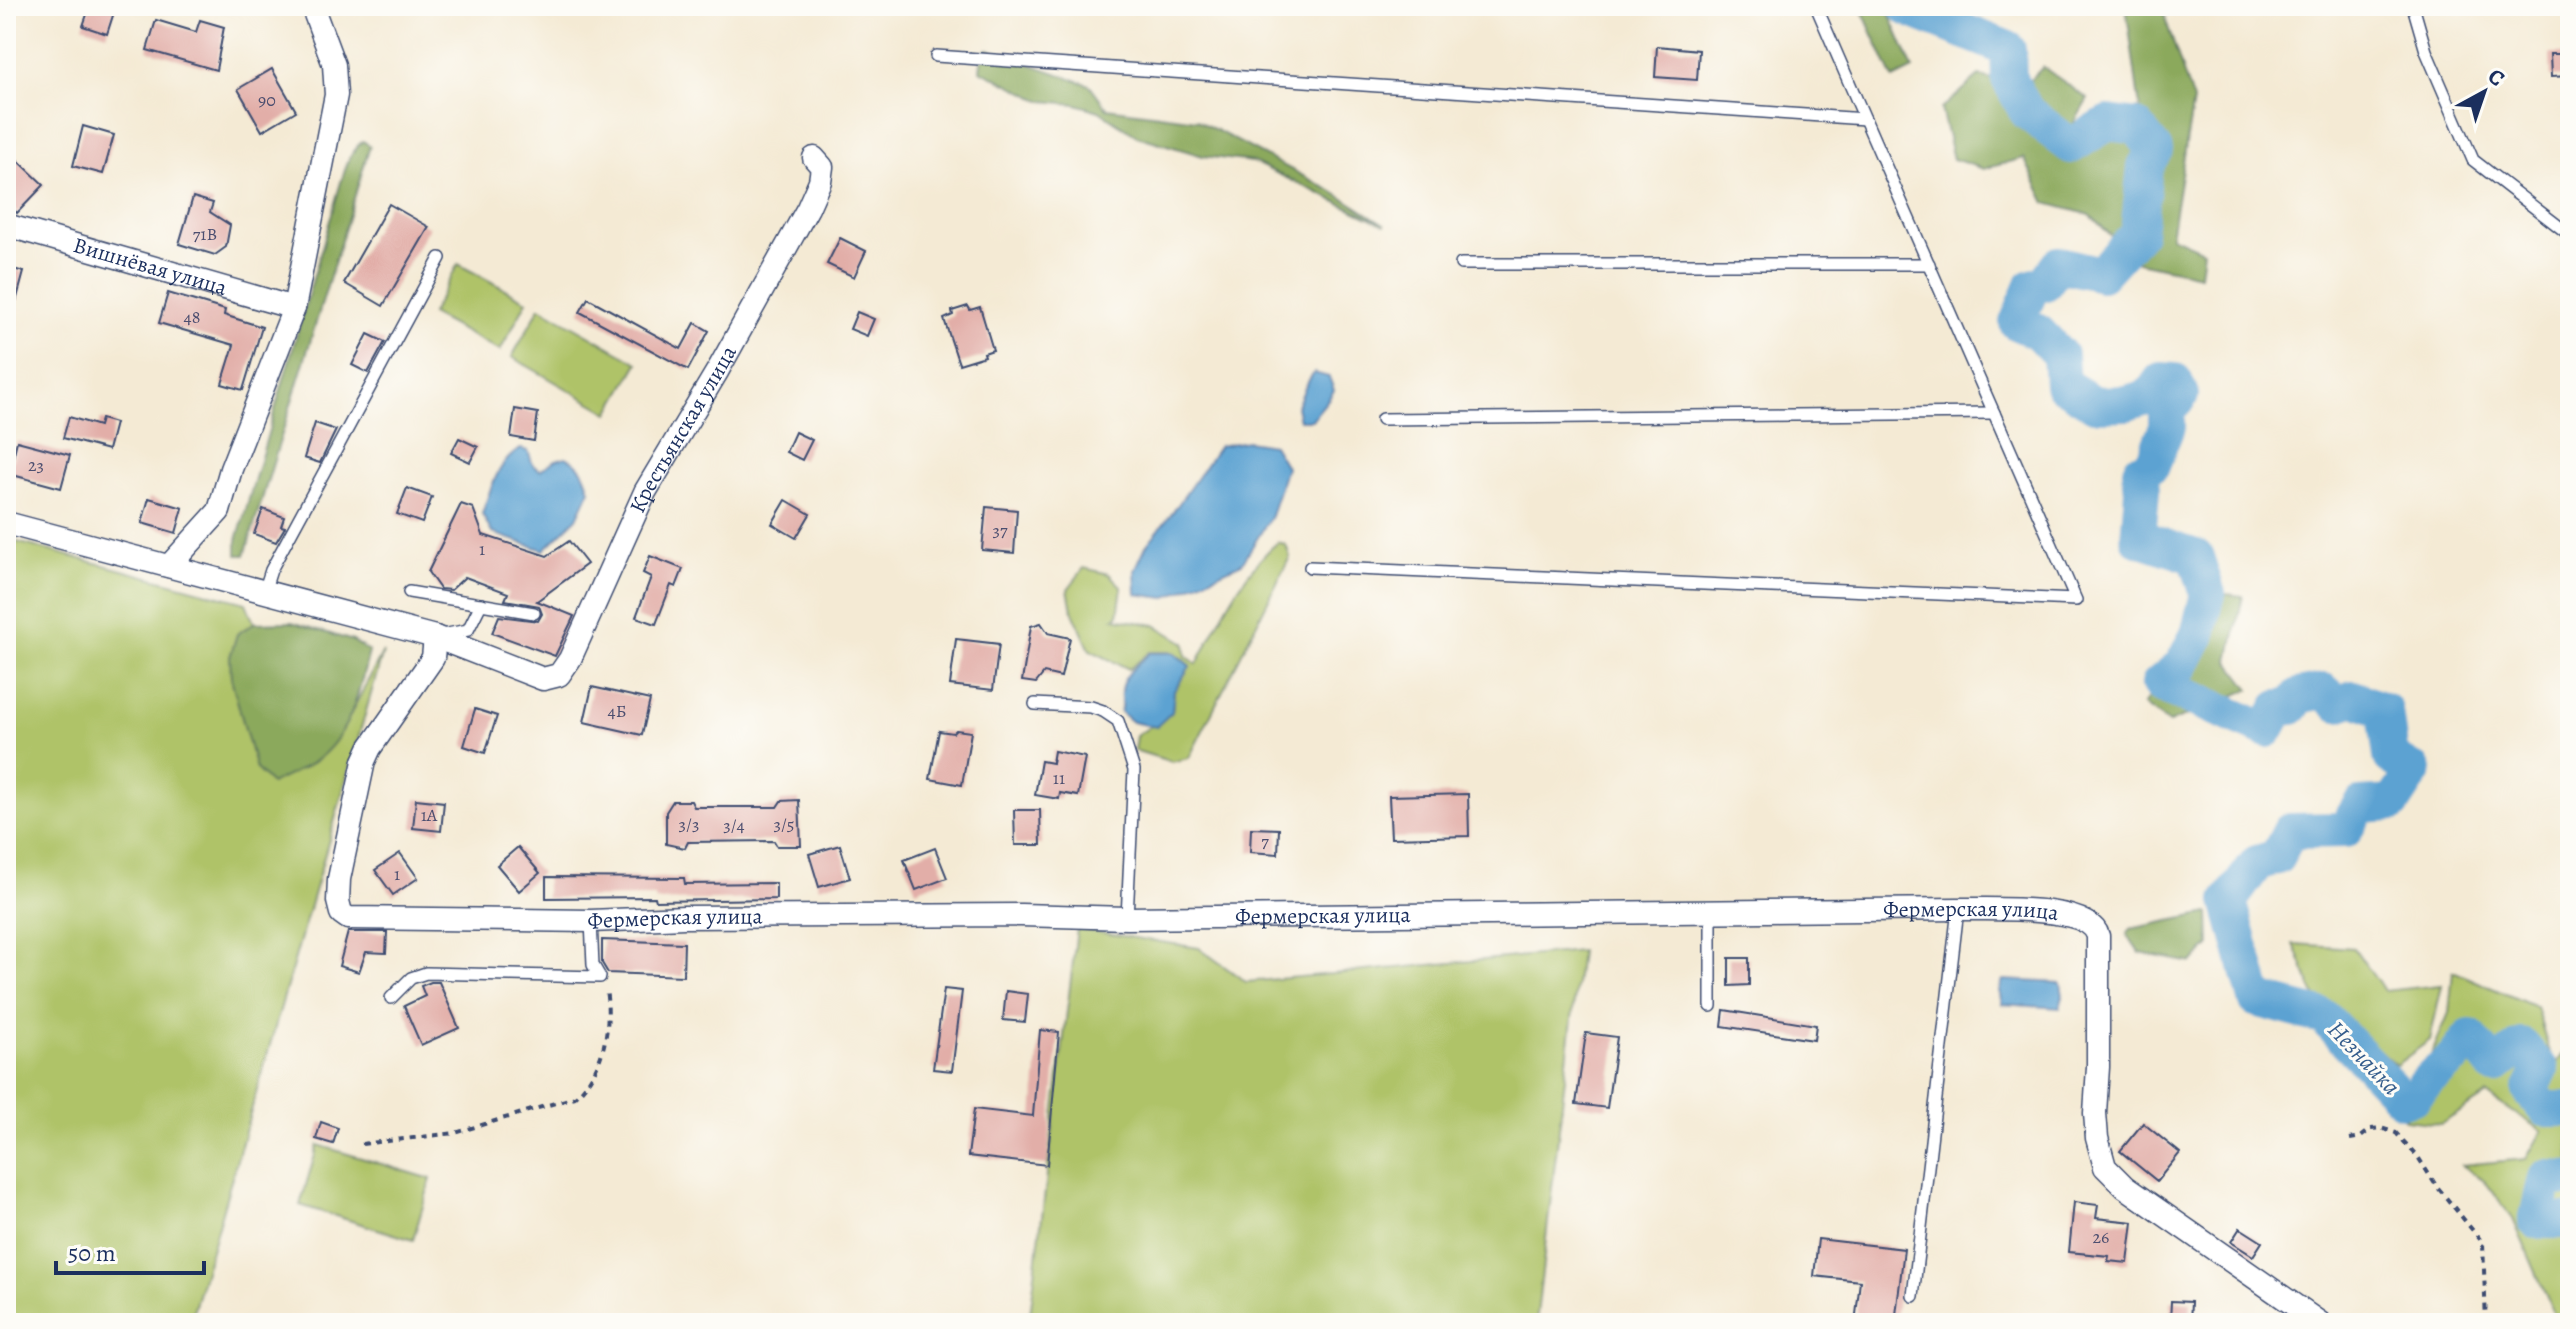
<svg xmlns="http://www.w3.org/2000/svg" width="2576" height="1329" viewBox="0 0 2576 1329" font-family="Alegreya,serif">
	<rect width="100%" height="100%" fill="#fdfcf7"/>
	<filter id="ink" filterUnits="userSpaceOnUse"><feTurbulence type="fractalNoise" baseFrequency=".0125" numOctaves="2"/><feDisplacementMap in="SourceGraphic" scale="16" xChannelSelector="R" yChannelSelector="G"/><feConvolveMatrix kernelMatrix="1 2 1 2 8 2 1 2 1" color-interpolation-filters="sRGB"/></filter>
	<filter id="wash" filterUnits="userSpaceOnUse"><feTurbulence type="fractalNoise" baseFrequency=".006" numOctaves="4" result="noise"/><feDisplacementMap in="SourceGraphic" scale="32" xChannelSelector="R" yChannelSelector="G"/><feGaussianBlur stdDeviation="1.8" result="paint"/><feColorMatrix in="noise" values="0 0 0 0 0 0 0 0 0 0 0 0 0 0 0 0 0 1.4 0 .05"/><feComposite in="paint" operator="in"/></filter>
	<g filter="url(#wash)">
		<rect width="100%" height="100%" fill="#f4ead4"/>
		<g fill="#afc368" stroke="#657963" stroke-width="2">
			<path d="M458,264L527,301L500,351L431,314Z"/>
			<path d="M540,307L638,363L609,413L512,357Z"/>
			<path d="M6,539L246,603L254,623L237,634L239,706L248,737L316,760L340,734L383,652L190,1323H6Z"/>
			<path d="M1278,542L1286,545L1290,557L1189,758L1172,762L1134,750L1136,736L1172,712L1174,691L1190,666L1174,652H1150L1129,669L1090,650L1072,610L1068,589L1084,568L1109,574L1122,587L1118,616L1114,618L1155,625L1185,643L1186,656L1197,664C1220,620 1239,575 1278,542Z"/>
			<path d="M1077,929L1199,948L1246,982L1580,951L1536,1323H1029Z"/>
			<path d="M2294,944L2354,948L2384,991L2442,985L2430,1040L2396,1065L2315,996Z"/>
			<path d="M2453,971L2536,1007L2554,1066L2570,1045V1323H2558L2513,1219L2484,1180L2462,1165L2526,1159L2542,1131L2487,1095L2441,1124L2404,1120L2449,1013Z"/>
			<path d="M318,1145L431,1179L413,1240L300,1205Z"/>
		</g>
		<g fill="#8ba95c" stroke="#536c5d" stroke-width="2">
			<path d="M1860,6H1886L1913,69L1893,79Z"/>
			<path d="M2126,6H2161L2193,101L2171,236L2203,250L2200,275L2138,262L2090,215L2046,203L2024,158L1984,169L1953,159L1941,109L1979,76L2024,86L2043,67L2088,99L2074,123L2140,109Z"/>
			<path d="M988,49L1090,85L1107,108L1197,120L1332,191L1386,225L1253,162L1203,156L1137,136L1099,111L1076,104L1042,101L980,70L982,54Z"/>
			<path d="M363,141L370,146L245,555H237V540L341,182C346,167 350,151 363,141Z"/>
			<path d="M2227,594L2243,596L2229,661L2250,689L2169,723L2143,705Z"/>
			<path d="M292,622L353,641L369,652C359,691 351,735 315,761C302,770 285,776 271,784L256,769L231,678L230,657L237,634L254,623Z"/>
			<path d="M2209,913L2210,945L2192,963L2140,953L2127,934L2130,929Z"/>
		</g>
		<g fill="#5ca2d2" stroke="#3c6898" stroke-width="2">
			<path d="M1314,373L1329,377L1334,390C1328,402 1319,409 1312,420H1299L1296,407C1303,395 1305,383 1314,373Z"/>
			<path d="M1247,441L1273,445L1286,467L1271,516L1242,563L1165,598L1136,594L1135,570L1146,546L1173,512L1219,446Z"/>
			<path d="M521,449L528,451L533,465L540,470L556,460L566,457C582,465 585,474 590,490L577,518L544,550L492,533L482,514C490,491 498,460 521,449Z"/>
			<path d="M1150,653H1174L1190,666L1174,691L1172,712L1156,727L1132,722L1120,712C1123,704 1120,699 1121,691C1122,675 1139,663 1150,653Z"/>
			<path d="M2003,980L2061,983L2063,996L2060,1008L2002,1004L1999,991Z"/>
		</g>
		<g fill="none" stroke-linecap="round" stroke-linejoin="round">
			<g stroke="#5ca2d2" stroke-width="36">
				<path d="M1907,6V8L2008,49L2009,79L2027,112L2071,146L2108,123L2137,127L2155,150L2145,166L2138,233L2101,274L2059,264L2045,283L2032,287L2017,323L2038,332L2060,355L2062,384L2095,404L2127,403L2150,396L2161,380L2175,381L2181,395L2167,410V427L2152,465L2140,470L2142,491L2138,538L2196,557L2208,594L2198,634L2182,665L2159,684L2267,730L2279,708L2292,707L2299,696L2324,691L2338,704L2353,698L2385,711L2391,757L2414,771L2393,803L2360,805L2345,830L2290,831L2277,857L2257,863L2229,901L2256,999L2324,1017L2403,1100L2414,1097L2429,1079L2454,1058L2470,1037L2494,1067L2522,1046L2541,1069L2530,1091L2545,1109H2570"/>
				<path d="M2570,1179L2546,1178L2536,1221H2570"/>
			</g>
		</g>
		<g id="blocks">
			<g fill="#e2aea8">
				<path d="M90,6H116L107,34L83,26Z"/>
				<path d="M156,20L196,32L200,20L224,27L216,70L147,50Z"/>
				<path d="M1657,46L1699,50L1697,80L1655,77Z"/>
				<path d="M2550,54H2570V76L2551,77Z"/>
				<path d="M272,69L296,111L262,131L238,89Z"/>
				<path d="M83,126L114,135L103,174L73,166Z"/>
				<path d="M6,149L44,185L17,213L6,203Z"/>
				<path d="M193,197L213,203L210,212L230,225L226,247L215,255L179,244Z"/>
				<path d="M389,204L429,227L383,306L344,283Z"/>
				<path d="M840,238L866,251L854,277L827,264Z"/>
				<path d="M6,267L24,272L11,320H6Z"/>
				<path d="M168,293L225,310L224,315L262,327L243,390L222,384L234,345L159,323Z"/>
				<path d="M588,298L681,349L695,323L709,331L688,370L580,312Z"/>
				<path d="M968,306L970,310L980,307L993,350L984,353L985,356L959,364L944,319L953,315L952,311Z"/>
				<path d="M857,312L874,319L867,336L850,329Z"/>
				<path d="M368,334L385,342L368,373L352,365Z"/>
				<path d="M515,409L538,413L534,441L511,437Z"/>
				<path d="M69,417L99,426L101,419L115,423L108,450L63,438Z"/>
				<path d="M315,423L336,430L320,463L304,458Z"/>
				<path d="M795,432L812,440L802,460L786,452Z"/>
				<path d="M459,438L478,447L470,462L451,453Z"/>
				<path d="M17,441L70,455L61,488L9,474Z"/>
				<path d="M407,488L432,497L422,523L397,514Z"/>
				<path d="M149,498L183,508L176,533L142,523Z"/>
				<path d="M786,500L810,514L796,538L772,524Z"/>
				<path d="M461,504L473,508L483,535L547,556L569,541L587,564L537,601L574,616L555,656L492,633L499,616L538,621L542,614L539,606L505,600L508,593L465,577L451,590L440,589L428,572Z"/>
				<path d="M986,507L1017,510L1014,553L982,550Z"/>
				<path d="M263,509L284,517L281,526L285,527L276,542L254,534Z"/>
				<path d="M650,556L683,569L676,587L671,585L656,624L636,617L651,577L643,573Z"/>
				<path d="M1041,623L1048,633L1070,638L1061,677L1044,673L1036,683L1022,681L1031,626Z"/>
				<path d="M956,639L999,644L993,690L950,685Z"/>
				<path d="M592,687L650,700L642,735L584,722Z"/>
				<path d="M475,709L497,716L485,753L464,746Z"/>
				<path d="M956,730L971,732L962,785L930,779L939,731L953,733Z"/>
				<path d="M1054,751L1085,757L1078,796L1060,793L1059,799L1035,795L1041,761L1052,763Z"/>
				<path d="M1468,794L1469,836L1391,838L1389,796Z"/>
				<path d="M416,799L444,802L441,831L413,828Z"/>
				<path d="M799,800L801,846H777L774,841L688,842L685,848L666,844V812L673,801H691L694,807H777L781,801Z"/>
				<path d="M1014,810H1040L1041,845H1015Z"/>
				<path d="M1251,828L1279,829L1278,854L1250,852Z"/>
				<path d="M840,845L850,878L819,887L809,854Z"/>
				<path d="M518,847L540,873L519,891L497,865Z"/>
				<path d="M935,848L947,878L916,890L904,860Z"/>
				<path d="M400,853L418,878L393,895L375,870Z"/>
				<path d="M546,877L684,878L685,884L776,883V899L656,901L655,897L546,898Z"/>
				<path d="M348,932H387L386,953L366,952L359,972L339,966Z"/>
				<path d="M602,940L684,943L683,976L608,973L602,963Z"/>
				<path d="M1729,958H1749V985L1729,986Z"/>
				<path d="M431,982H439L459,1028L421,1045L404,1006L425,996L421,986Z"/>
				<path d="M944,989L962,991L952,1071L933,1069Z"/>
				<path d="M1006,991L1028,994L1025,1022L1003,1020Z"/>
				<path d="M1724,1010L1816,1025L1814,1040L1722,1026Z"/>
				<path d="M1040,1030L1059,1032L1047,1165L968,1156L974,1109L1033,1116Z"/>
				<path d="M1586,1033L1617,1037L1607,1108L1576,1104Z"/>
				<path d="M321,1122L338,1128L333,1144L316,1139Z"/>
				<path d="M2143,1123L2180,1153L2157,1181L2120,1151Z"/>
				<path d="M2074,1202L2098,1205L2096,1218L2133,1222L2128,1263L2108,1261L2109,1256L2069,1252Z"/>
				<path d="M2240,1228L2262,1242L2253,1256L2231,1242Z"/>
				<path d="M1818,1239L1904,1249L1895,1323H1855L1860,1281L1814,1276Z"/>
				<path d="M2171,1301L2191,1302L2190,1323H2170Z"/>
			</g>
		</g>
	</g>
	<g filter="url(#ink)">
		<use href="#blocks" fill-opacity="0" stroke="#3c4b70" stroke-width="2"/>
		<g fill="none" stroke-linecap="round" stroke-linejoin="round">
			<g stroke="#3c4b70" stroke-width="14">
				<g id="service">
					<path d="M2413,6L2426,51L2473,160L2570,235"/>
					<path d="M936,56L1865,119L1816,6"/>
					<path d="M1461,264H1929"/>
					<path d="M1382,419L1994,413"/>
					<path d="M1310,567L2076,600L1865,119"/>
					<path d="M264,592L271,570L440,258"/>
					<path d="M409,592L534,613"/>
					<path d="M442,635L468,630L481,604"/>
					<path d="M1035,704L1091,707L1103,711L1118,721L1134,770L1127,918"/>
					<path d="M1711,912V1006"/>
					<path d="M391,998L411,978L426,973L600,977L593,965L591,921"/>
					<path d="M1913,1296L1958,909"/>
				</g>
			</g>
			<g stroke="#3c4b70" stroke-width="25">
				<g id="minor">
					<path id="s1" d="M6,225L294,308"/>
					<path id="s2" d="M6,523L435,637L543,679L559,675L570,659L645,492L718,370L808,208L820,181L822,167L814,158"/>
					<path d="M169,566L219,511L231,469L294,308L336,95L334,65L312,6"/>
					<path id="s3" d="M435,637L433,658L370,748L364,761L339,879L338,901L341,913L348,918L591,921L684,917L1021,915L1127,918L1958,909C1987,910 2090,903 2098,936V1067L2095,1113L2097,1138L2105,1167L2125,1187L2320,1323"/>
				</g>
			</g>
			<g stroke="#3c4b70" stroke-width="4" stroke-dasharray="6 6" stroke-linecap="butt">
				<path d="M2350,1139L2361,1137L2371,1129L2381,1128L2396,1133L2418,1157L2435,1184L2483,1243L2486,1323"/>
				<path d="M362,1144L455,1133L575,1097C603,1072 612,1027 606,990"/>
			</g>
			<use href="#service" stroke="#fff" stroke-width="11"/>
			<use href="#minor" stroke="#fff" stroke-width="22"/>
		</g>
	</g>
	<g text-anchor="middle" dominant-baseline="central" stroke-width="6" stroke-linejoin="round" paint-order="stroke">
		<g font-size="18" fill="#4d4f70">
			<text x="267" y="100">90</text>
			<text x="205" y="234">71В</text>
			<text x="192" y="317">48</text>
			<text x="36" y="465">23</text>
			<text x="1000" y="530">37</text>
			<text x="482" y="549">1</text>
			<text x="617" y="711">4Б</text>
			<text x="1059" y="778">11</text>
			<text x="429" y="815">1А</text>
			<text x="689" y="824">3/3</text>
			<text x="784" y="824">3/5</text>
			<text x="734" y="825">3/4</text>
			<text x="1265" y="841">7</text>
			<text x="397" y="874">1</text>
			<text x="2101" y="1237">26</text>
		</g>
		<g font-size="22" fill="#1b2f5e" stroke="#fdfcf7">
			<text stroke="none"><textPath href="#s1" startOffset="150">Вишнёвая улица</textPath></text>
			<text stroke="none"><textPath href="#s2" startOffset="852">Крестьянская улица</textPath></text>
			<text stroke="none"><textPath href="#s3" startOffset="1932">Фермерская улица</textPath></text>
			<text stroke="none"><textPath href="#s3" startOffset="1284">Фермерская улица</textPath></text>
			<text stroke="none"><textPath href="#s3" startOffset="636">Фермерская улица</textPath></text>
		</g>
		<g font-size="24" font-style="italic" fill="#355d8c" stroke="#fdfcf7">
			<text transform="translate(2364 1058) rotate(46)">Незнайка</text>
		</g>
	</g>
	<rect width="2576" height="1329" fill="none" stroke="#fdfcf7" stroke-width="32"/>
	<g transform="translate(2484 92) rotate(40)" stroke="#fdfcf7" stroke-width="6" paint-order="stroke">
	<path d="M0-6L14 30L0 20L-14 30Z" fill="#1b2f5e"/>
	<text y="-12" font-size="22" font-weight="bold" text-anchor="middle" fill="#1b2f5e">С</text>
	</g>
	<path d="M56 1261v12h148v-12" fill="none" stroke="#1b2f5e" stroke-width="4"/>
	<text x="68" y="1261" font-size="24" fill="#1b2f5e" stroke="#fdfcf7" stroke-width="6" paint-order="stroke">50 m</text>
</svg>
